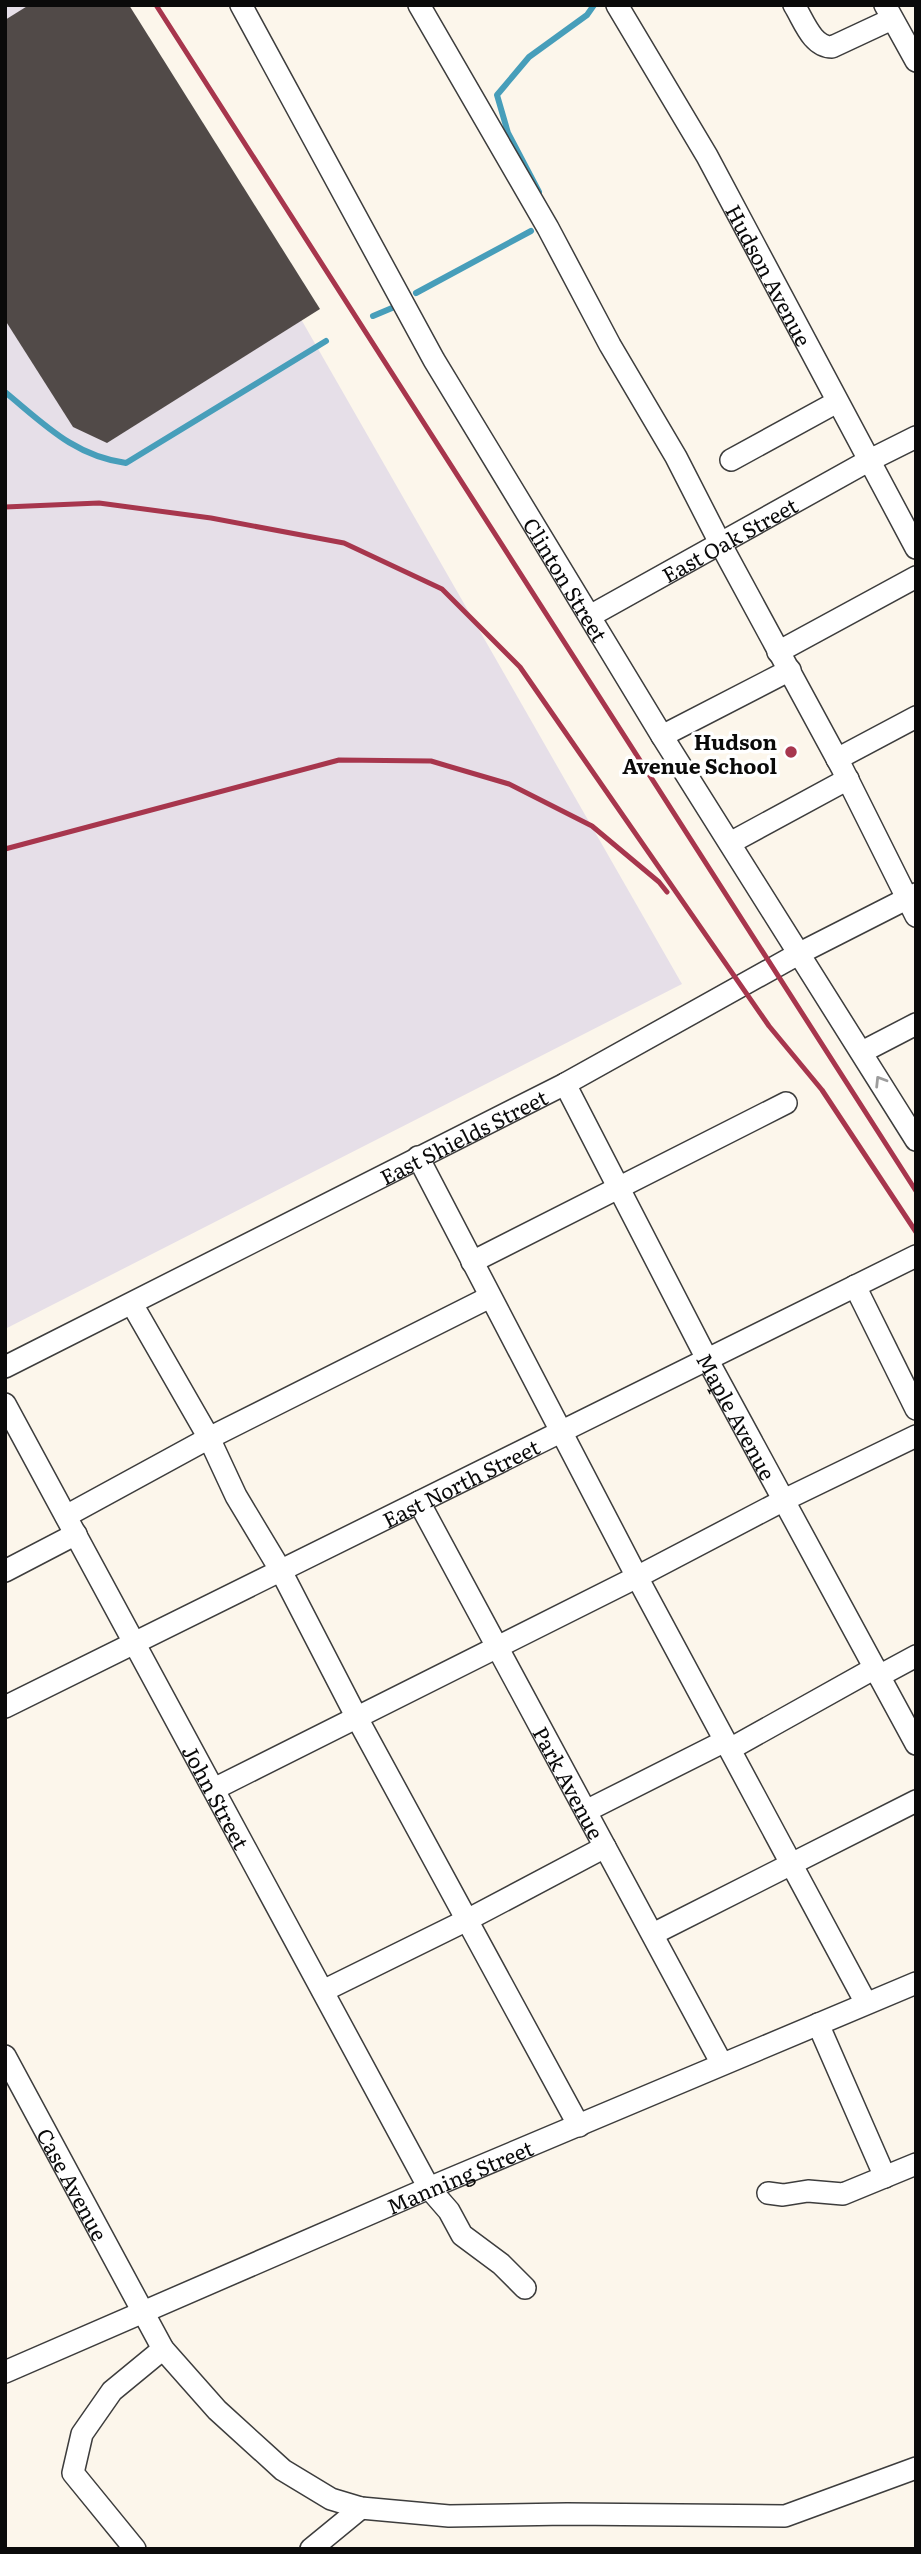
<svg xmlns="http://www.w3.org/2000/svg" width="921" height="2554" viewBox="0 0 921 2554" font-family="Literata,serif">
	<rect width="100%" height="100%" fill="#fcf6eb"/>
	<path fill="#e6dfe8" d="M5,5H121L682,984L5,1329Z"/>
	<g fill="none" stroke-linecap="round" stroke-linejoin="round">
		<g stroke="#479eba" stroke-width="6">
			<path d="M539,192L508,133L497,95L529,57L587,15L594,5"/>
			<path d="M416,293L531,231"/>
			<path d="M373,316L392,308"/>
			<path d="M5,392C44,424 74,456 126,463L326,341"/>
		</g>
	</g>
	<path fill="#514a48" d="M29,5H129L320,309L107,443L73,427L5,320V20Z"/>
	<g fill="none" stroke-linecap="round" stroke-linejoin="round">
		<g stroke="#3d3d3d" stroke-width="24">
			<g id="minor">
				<path id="s1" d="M241,5L434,360L662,736L916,1140"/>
				<path d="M419,5L548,228L610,345L676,457L720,543L842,768L916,916"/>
				<path id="s2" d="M617,5L707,156L916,548"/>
				<path d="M794,5C804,21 812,47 832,47L892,19"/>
				<path d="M885,5L916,61"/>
				<path d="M731,460L837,402"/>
				<path id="s3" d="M590,616L868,461L916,437"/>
				<path d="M778,652L916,577"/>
				<path d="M662,736L790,670"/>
				<path d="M837,759L916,717"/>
				<path d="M730,843L848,779"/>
				<path d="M862,1052L916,1024"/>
				<path id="s4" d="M565,1084L707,1359L916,1744"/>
				<path d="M418,1157L637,1577L866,2003"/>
				<path d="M472,1262L786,1103"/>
				<path d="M855,1286L916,1409"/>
				<path d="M132,1304L209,1438L236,1496L281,1571L357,1718L579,2126"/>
				<path id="s5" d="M5,1367L565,1084L800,953L916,894"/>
				<path id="s6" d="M5,1404L429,2188L449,2211L462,2235L501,2264L525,2288"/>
				<path id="s7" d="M419,1502L722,2064"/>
				<path d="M66,1516L209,1438L490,1297"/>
				<path d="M5,1571L76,1534"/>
				<path d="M879,1676L916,1656"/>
				<path id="s8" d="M5,1707L916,1256"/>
				<path d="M730,1749L875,1668"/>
				<path d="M214,1789L637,1577L784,1500L916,1436"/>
				<path d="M586,1811L725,1741"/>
				<path d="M653,1934L916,1801"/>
				<path d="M323,1991L467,1920L605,1847"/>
				<path d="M818,2024L885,2177"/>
				<path id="s9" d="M5,2056L163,2349L217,2410L283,2470L331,2499L361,2508L449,2516L567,2514L785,2516L916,2468"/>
				<path d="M768,2193L783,2195L808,2191L843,2194L916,2164"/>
				<path id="s10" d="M5,2372L429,2188L916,1983"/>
				<path d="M135,2549L73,2473L82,2434L112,2391L163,2349"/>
				<path d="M311,2549L361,2508"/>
			</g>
		</g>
		<use href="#minor" stroke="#fff" stroke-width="21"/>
		<g stroke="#a7364d" stroke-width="5">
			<path d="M156,5L916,1191"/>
			<path d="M5,507L99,503L211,518L344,543L442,589L520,667L769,1026L822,1090L916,1232"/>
			<path d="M5,849L339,760L431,761L509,784L592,826L659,882L667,892"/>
		</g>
	</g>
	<defs><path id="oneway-chevron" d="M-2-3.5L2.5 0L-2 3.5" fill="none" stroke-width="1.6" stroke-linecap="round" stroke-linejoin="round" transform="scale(1.75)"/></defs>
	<use stroke="#9d9d9d" href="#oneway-chevron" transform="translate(880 1081) rotate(-122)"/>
	<circle fill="#a7364d" stroke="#fff" stroke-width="2.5" cx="791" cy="752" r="7"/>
	<g text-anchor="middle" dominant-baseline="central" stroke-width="7" stroke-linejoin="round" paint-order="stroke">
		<g font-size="21" fill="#0a0a0a" stroke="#fff">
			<text stroke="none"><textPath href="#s2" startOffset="310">Hudson Avenue</textPath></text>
			<text stroke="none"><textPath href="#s3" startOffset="159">East Oak Street</textPath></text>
			<text stroke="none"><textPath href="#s1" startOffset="660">Clinton Street</textPath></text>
			<text stroke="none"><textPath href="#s5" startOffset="513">East Shields Street</textPath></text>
			<text stroke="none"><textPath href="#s4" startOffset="374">Maple Avenue</textPath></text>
			<text stroke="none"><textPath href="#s8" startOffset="508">East North Street</textPath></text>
			<text stroke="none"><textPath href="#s7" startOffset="318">Park Avenue</textPath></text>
			<text stroke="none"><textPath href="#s6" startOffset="446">John Street</textPath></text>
			<text stroke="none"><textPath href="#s10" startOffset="495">Manning Street</textPath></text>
			<text stroke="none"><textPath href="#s9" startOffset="145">Case Avenue</textPath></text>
		</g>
		<g font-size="21" font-weight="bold" fill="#0a0a0a" stroke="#fff" text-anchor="end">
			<text x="777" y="740">Hudson<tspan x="777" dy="24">Avenue School</tspan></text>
		</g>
	</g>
	<rect width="921" height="2554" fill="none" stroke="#0a0a0a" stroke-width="14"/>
</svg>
